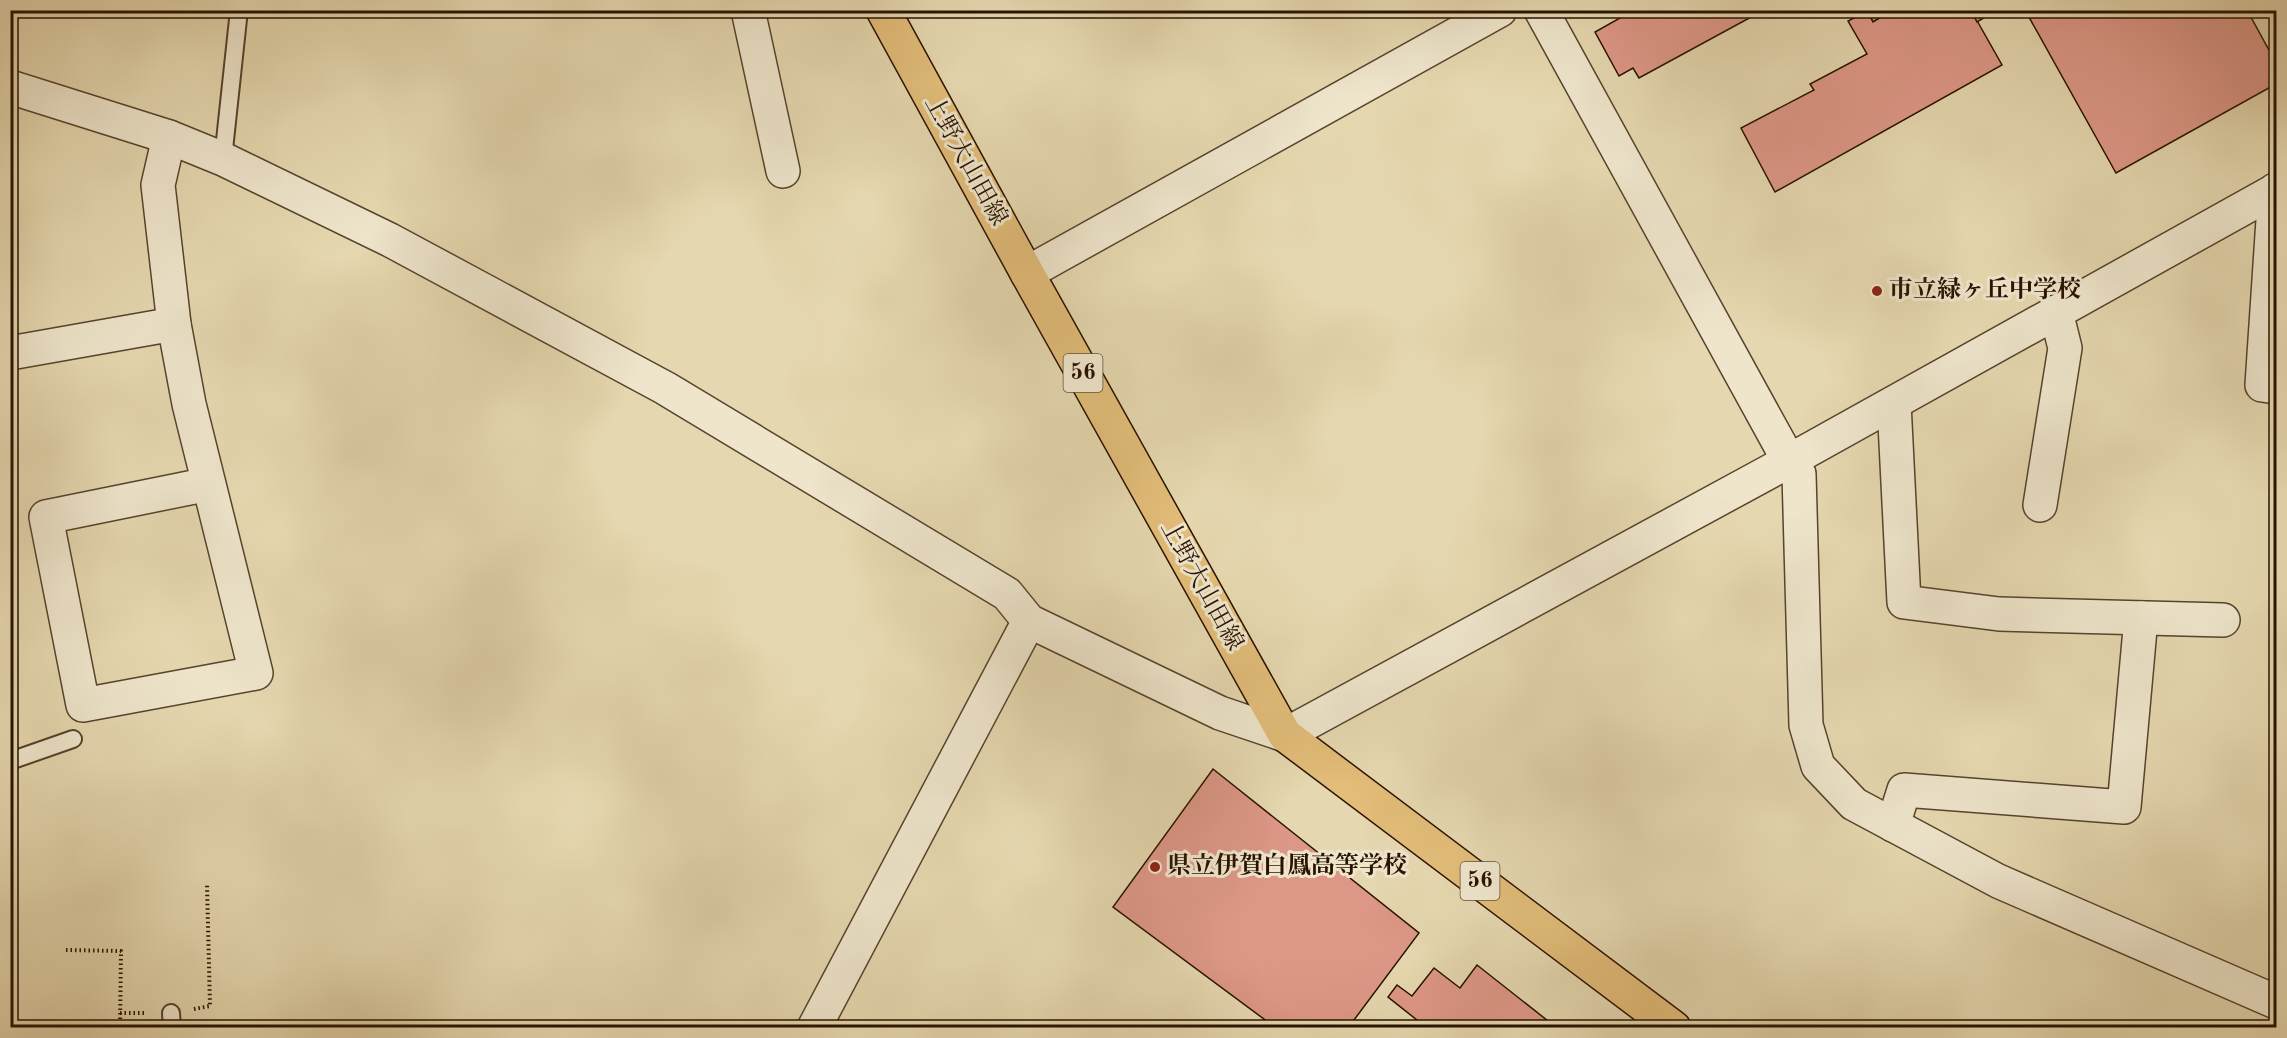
<svg xmlns="http://www.w3.org/2000/svg" width="2287" height="1038" viewBox="0 0 2287 1038" font-family="'Old Standard TT','Noto Serif JP',serif">
	<rect width="100%" height="100%" fill="#e5d7af"/>
	<filter id="stains"><feTurbulence type="fractalNoise" baseFrequency=".00333" numOctaves="4"/><feColorMatrix values="0 0 0 0 .2 0 0 0 0 .09 0 0 0 0 .02 0 0 0 .5 -.17"/></filter>
	<radialGradient id="worn" r=".72"><stop offset=".6" stop-color="#630" stop-opacity="0"/><stop offset="1" stop-color="#630" stop-opacity=".3"/></radialGradient>
	<g fill="#dd9787" stroke="#281201" stroke-width="1.5">
		<path d="M1634,10H1764L1639,78L1633,68L1619,76L1595,32Z"/>
		<path d="M1866,10H1892V11L1873,22Z"/>
		<path d="M1971,10L2002,65L1775,192L1741,128L1814,90L1810,84L1867,54L1848,21L1867,11L1873,22L1893,10Z"/>
		<path d="M1971,10H1997L1977,22Z"/>
		<path d="M2025,10H2247L2276,63V84L2116,173Z"/>
		<path d="M1213,769L1419,933L1348,1028H1276L1113,907Z"/>
		<path d="M1477,965L1557,1028H1427L1388,997L1397,985L1412,996L1434,968L1460,988Z"/>
	</g>
	<g fill="none" stroke-linecap="round" stroke-linejoin="round">
		<g stroke="#57432c" stroke-width="20">
			<g id="service">
				<path d="M223,159L239,10"/>
				<path d="M10,761L73,739"/>
				<path d="M171,1013L172,1028"/>
			</g>
		</g>
		<g stroke="#57432c" stroke-width="36">
			<g id="minor">
				<path d="M748,10L783,171"/>
				<path d="M1541,10L1789,461L1799,474L1806,725L1818,766L1854,804L1998,881L2276,1002"/>
				<path d="M10,87L169,137L223,159L390,240L665,388L1007,594L1029,621L1220,713L1285,735L1789,461L2276,190"/>
				<path d="M169,137L158,185L174,324L189,404L256,673L83,705L46,517L209,484"/>
				<path d="M2275,190L2262,385L2276,387"/>
				<path d="M1027,273L1500,10"/>
				<path d="M10,353L174,324"/>
				<path d="M1894,403L1904,602L1999,614L2223,620"/>
				<path d="M2040,505L2065,348L2056,312"/>
				<path d="M1893,825L1904,790L2124,807L2141,618"/>
				<path d="M814,1028L1029,621"/>
			</g>
		</g>
		<g stroke="#281201" stroke-width="36">
			<path id="primary" d="M883,10L1027,273L1285,735L1674,1028"/>
		</g>
		<g stroke="#281201" stroke-width="4" stroke-dasharray="1.5 3" stroke-linecap="butt">
			<path d="M66,950L121,951L120,1028"/>
			<path d="M194,1009L210,1006L207,885"/>
			<path d="M120,1013H145"/>
		</g>
		<use href="#service" stroke="#eee5cb" stroke-width="16"/>
		<use href="#minor" stroke="#eee5cb" stroke-width="33"/>
		<use href="#primary" stroke="#e2bc78" stroke-width="33"/>
	</g>
	<g fill="#8f2418" stroke="#eee5cb" stroke-width="2">
		<circle cx="1877" cy="291" r="6"/>
		<circle cx="1155" cy="867" r="6"/>
	</g>
	<g text-anchor="middle" dominant-baseline="central" stroke-width="6" stroke-linejoin="round" paint-order="stroke">
		<g fill="#eee5cb" stroke="#63513e" stroke-width="1.5">
			<rect x="1063.5" y="354" width="39" height="38" rx="4.5"/>
			<rect x="1460.5" y="862" width="39" height="38" rx="4.5"/>
		</g>
		<g font-size="22" font-weight="bold" fill="#281201">
			<text x="1083" y="373">56</text>
			<text x="1480" y="881">56</text>
		</g>
		<g font-size="24" fill="#281201" stroke="#eee5cb">
			<text transform="translate(965 161) rotate(61)">上野大山田線</text>
			<text transform="translate(1201 586) rotate(61)">上野大山田線</text>
		</g>
		<g font-size="24" font-weight="bold" fill="#281201" stroke="#eee5cb" text-anchor="start">
			<text x="1889" y="291">市立緑ヶ丘中学校</text>
			<text x="1167" y="867">県立伊賀白鳳高等学校</text>
		</g>
	</g>
	<rect width="2287" height="1038" fill="none" stroke="#e5d7af" stroke-width="36"/>
	<rect x="12" y="12" width="2263" height="1014" fill="none" stroke="#281201" stroke-width="3"/>
	<rect x="18" y="18" width="2251" height="1002" fill="none" stroke="#281201" stroke-width="1.5"/>
	<rect width="100%" height="100%" filter="url(#stains)"/>
	<rect width="100%" height="100%" fill="url(#worn)"/>
</svg>
